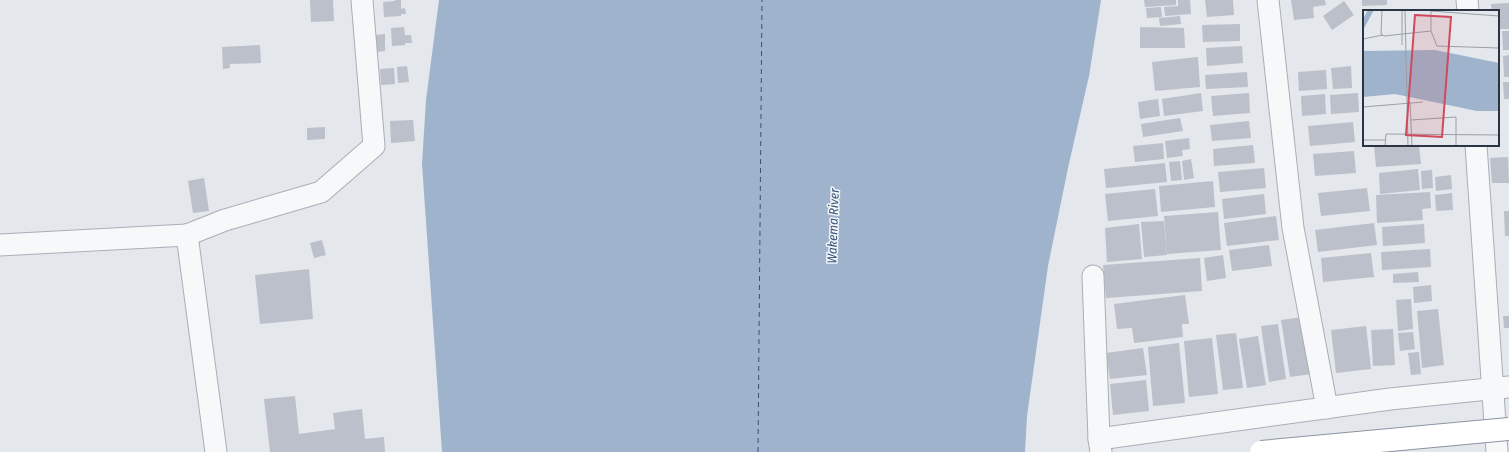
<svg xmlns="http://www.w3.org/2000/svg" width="1509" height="452" viewBox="0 0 1509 452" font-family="'Fira Sans Condensed',sans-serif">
	<rect width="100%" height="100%" fill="#e4e7ec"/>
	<path fill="#9fb4cc" d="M439,0H1101L1089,76L1068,168L1048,266L1027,416L1025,452H442L422,164L426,100Z"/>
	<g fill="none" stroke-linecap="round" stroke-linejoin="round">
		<path stroke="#34527a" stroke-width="1" stroke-dasharray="5 4" stroke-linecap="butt" d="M758,452L762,0"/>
	</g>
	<g fill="#bbc0ca">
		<path d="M310,0H333L334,21L311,22Z"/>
		<path d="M395,0H401V9L405,8L406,14H401V16L384,17L383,2L395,1Z"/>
		<path d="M1144,0H1176V5L1145,7Z"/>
		<path d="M1178,0H1190L1191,14L1165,16L1164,7L1178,6Z"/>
		<path d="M1205,0H1233L1234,15L1207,17Z"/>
		<path d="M1291,0H1325L1326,5L1313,7L1314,18L1294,20Z"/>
		<path d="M1362,0H1387V5L1362,6Z"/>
		<path d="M1344,1L1354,15L1332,30L1323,16Z"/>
		<path d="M1509,3V29H1498V11H1492L1491,4Z"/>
		<path d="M1161,7L1162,17L1147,18L1146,8Z"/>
		<path d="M1180,16L1181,24L1160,26L1159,18Z"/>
		<path d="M1240,24V41L1203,42L1202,25Z"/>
		<path d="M404,27L405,35H411L412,43H405V45L392,46L391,28Z"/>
		<path d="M1140,27L1184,28L1185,48H1140Z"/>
		<path d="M1502,31H1509V50H1503Z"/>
		<path d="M385,34V51L376,52V35Z"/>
		<path d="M260,45L261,63L230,64V68L223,69L222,47Z"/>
		<path d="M1242,46L1243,63L1207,66L1206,48Z"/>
		<path d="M1509,55V77H1504L1503,56Z"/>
		<path d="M1198,57L1200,87L1155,91L1152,62Z"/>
		<path d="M407,66L409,82L398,83L397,67Z"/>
		<path d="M1351,66L1352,88L1333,89L1331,68Z"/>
		<path d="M394,68L395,84L381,85L380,69Z"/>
		<path d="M1326,70L1327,89L1299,91L1298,72Z"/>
		<path d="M1247,72L1248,87L1206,89L1205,75Z"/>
		<path d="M1503,82H1509V99H1504Z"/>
		<path d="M1201,93L1203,111L1164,116L1162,99Z"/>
		<path d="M1249,93L1250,113L1213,116L1211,96Z"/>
		<path d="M1358,93L1359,112L1331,114L1330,95Z"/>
		<path d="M1325,94L1326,114L1302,116L1301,96Z"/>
		<path d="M1158,99L1160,116L1140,119L1138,102Z"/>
		<path d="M1180,118L1183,131L1143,137L1141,124Z"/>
		<path d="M413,120L415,141L391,143L390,121Z"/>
		<path d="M1249,121L1251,138L1212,141L1210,125Z"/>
		<path d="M1353,122L1355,142L1310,146L1308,126Z"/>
		<path d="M325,127V139L307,140V128Z"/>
		<path d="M1189,138L1190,149L1182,150L1183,156L1167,158L1165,141Z"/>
		<path d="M1163,143L1164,159L1135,162L1133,146Z"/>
		<path d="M1253,145L1255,163L1214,166L1213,149Z"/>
		<path d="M1374,145H1419L1421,164L1376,167Z"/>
		<path d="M1354,151L1356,173L1315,176L1313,154Z"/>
		<path d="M1508,157L1509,183H1492L1490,158Z"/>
		<path d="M1191,159L1194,178L1184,180L1182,161Z"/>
		<path d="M1180,161L1182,180L1171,181L1169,162Z"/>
		<path d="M1165,163L1167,182L1106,188L1104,169Z"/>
		<path d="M1264,168L1266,188L1220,192L1218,172Z"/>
		<path d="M1418,169L1420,190L1380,194L1379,173Z"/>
		<path d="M1432,170L1433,188L1422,189L1421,171Z"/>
		<path d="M1451,175L1452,189L1436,191L1435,177Z"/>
		<path d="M204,178L209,211L193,213L188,181Z"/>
		<path d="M1213,181L1215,207L1161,212L1159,186Z"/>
		<path d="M1367,188L1370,211L1321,216L1318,193Z"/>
		<path d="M1155,189L1158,216L1108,221L1105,194Z"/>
		<path d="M1430,192L1431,208L1422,209L1423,220L1377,223L1376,195Z"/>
		<path d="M1452,193L1453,210L1436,211L1435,195Z"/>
		<path d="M1264,194L1266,214L1224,219L1222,199Z"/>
		<path d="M1504,211H1509V236H1505Z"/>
		<path d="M1218,212L1221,250L1167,254L1164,216Z"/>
		<path d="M1276,216L1279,240L1227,246L1224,223Z"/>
		<path d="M1164,221L1167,255L1144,257L1141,222Z"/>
		<path d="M1374,223L1377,245L1318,252L1315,230Z"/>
		<path d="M1139,224L1142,259L1107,262L1105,228Z"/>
		<path d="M1424,224L1425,243L1383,246L1382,227Z"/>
		<path d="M322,240L326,255L314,258L310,243Z"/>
		<path d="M1269,245L1272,266L1232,271L1229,250Z"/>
		<path d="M1430,249L1431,267L1382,270L1381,252Z"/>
		<path d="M1371,253L1374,277L1323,282L1321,258Z"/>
		<path d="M1223,255L1226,278L1207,281L1204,258Z"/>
		<path d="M1200,258L1202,291L1106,298L1103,265Z"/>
		<path d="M309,269L313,319L260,324L255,275Z"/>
		<path d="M1418,272L1419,282L1393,283V274Z"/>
		<path d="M1431,285L1432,301L1414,303L1413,287Z"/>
		<path d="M1185,295L1189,324H1182L1183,337L1134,343L1132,328L1117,329L1114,304Z"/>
		<path d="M1411,299L1413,329L1398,331L1396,300Z"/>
		<path d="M1438,309L1444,365L1422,368L1417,311Z"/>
		<path d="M1503,316H1509V328H1504Z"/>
		<path d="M1303,317L1312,374L1290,377L1281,320Z"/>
		<path d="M1278,324L1286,379L1269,382L1261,326Z"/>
		<path d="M1366,326L1371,369L1336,373L1331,330Z"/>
		<path d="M1393,329L1395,365L1373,366L1371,330Z"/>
		<path d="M1413,332L1415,349L1400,351L1398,333Z"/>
		<path d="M1236,333L1243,388L1223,390L1216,335Z"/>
		<path d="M1258,336L1266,385L1247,388L1239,339Z"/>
		<path d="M1212,338L1218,394L1189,397L1184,341Z"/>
		<path d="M1179,343L1185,403L1153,406L1148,347Z"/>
		<path d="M1143,348L1147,375L1110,379L1106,353Z"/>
		<path d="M1419,352L1421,374L1411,375L1408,353Z"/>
		<path d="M1146,380L1149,411L1113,415L1110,384Z"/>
		<path d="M295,396L299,434L335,429L333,413L362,409L365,439L384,437L385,452H270L264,399Z"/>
	</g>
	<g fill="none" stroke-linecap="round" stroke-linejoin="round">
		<g stroke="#a9aeb7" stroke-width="23">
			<g id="street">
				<path d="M1268,0L1293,228L1327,408"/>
				<path d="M1467,0L1468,11"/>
				<path d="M1476,145L1497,452"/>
				<path d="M0,245L187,235"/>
				<path d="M1093,276L1099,439L1101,452"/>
				<path d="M1099,439L1390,399L1509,387"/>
				<path d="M216,452L187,235L225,220L321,192L374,146L362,0"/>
			</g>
		</g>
		<use href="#street" stroke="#f7f8fa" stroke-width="21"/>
		<g stroke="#8b94a3" stroke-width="24" stroke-linecap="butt">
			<path id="highway-bridge" d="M1261,452L1509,429"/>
		</g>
		<use href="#highway-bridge" stroke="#fff" stroke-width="22"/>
	</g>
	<g text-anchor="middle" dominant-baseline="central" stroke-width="3" stroke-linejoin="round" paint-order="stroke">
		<g font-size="13" font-style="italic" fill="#34527a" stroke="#f4f6f9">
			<text transform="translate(833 226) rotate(-88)">Wakema River</text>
		</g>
	</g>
	<g transform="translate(1363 10)">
		<rect width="136" height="136" fill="#e4e7ec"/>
		<path d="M5,0H11L0,20V9ZM72,40L136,53V101H114L32,84L0,87V41Z" fill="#9fb4cc"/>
		<path fill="none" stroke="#9fb4cc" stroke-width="2" d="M0,64H41M45,65L136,71"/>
		<path fill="none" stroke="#9a9fa9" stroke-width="1" d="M19,0L18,24L21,26L68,21L74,36L136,38M42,0L45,136M68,21V1L136,6M0,29L20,25M39,35V0M47,92L49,136M0,97L60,92M48,110L93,107V136M0,130H22M22,136L23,124L136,125"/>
		<path fill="#d1495b" fill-opacity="0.15" stroke="#d1495b" stroke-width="2" d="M52,5L88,7L79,127L43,125Z"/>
		<rect width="136" height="136" fill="none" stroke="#2b3445" stroke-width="2"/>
	</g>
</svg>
